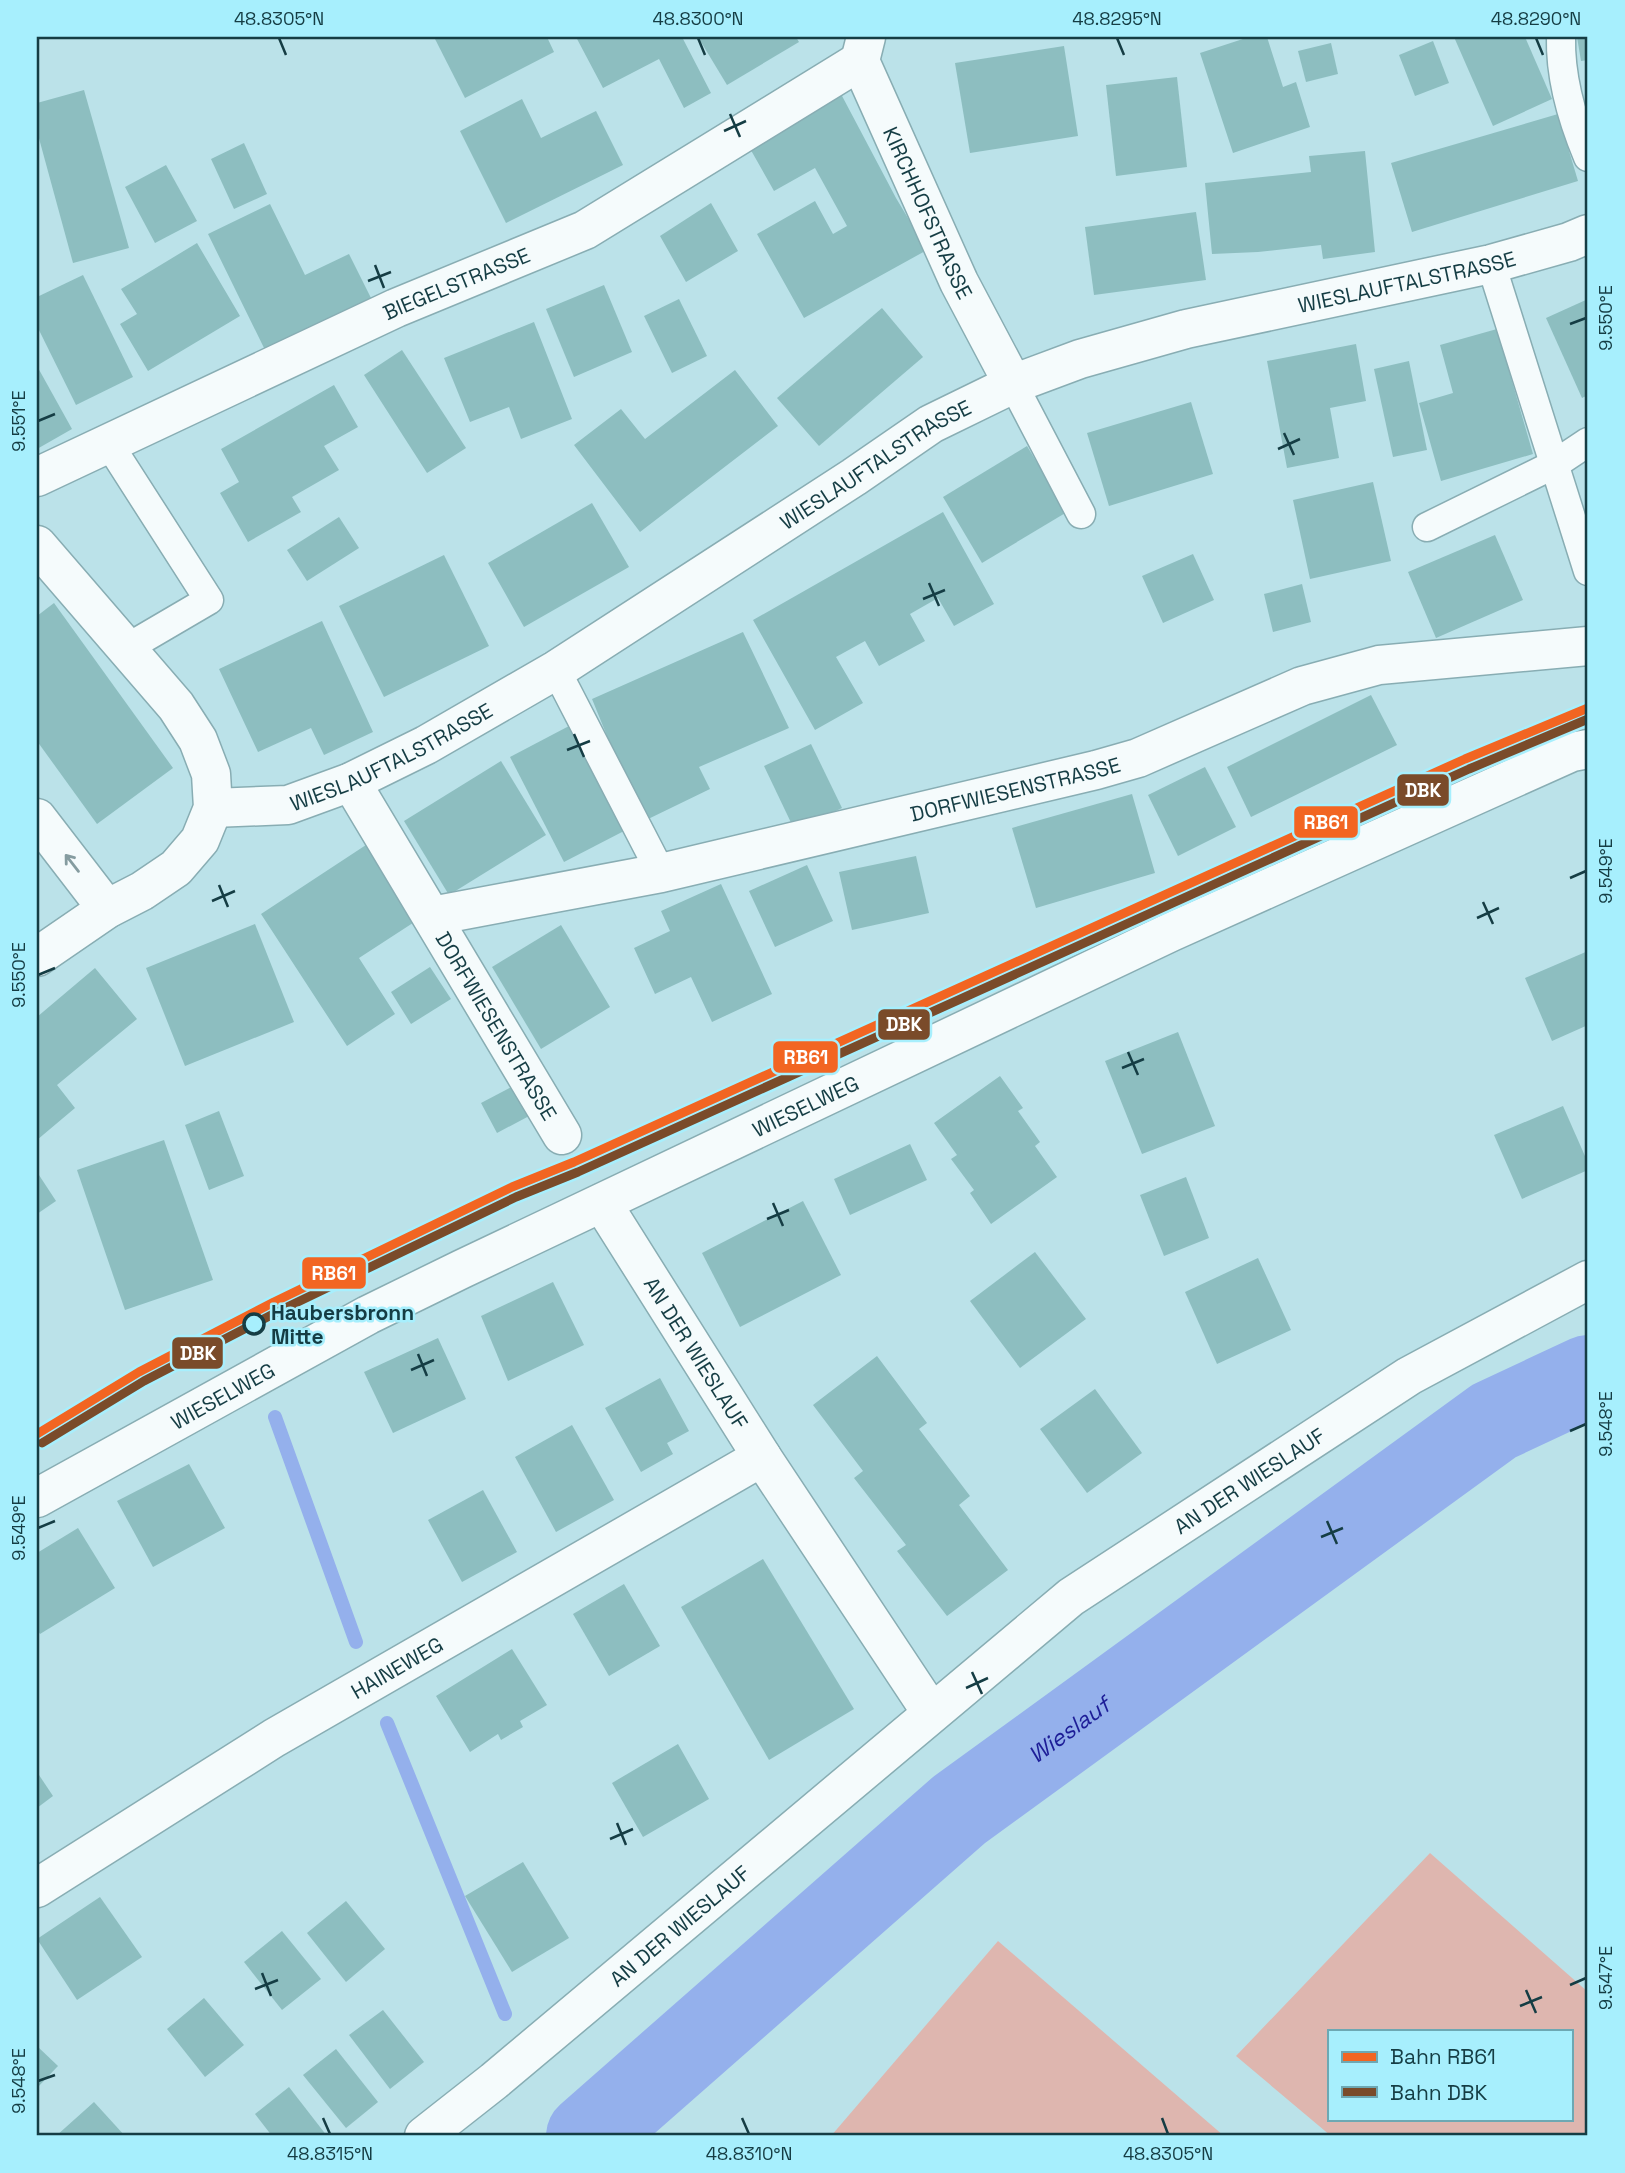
<svg xmlns="http://www.w3.org/2000/svg" width="1625" height="2173" viewBox="0 0 1625 2173" font-family="'Space Grotesk',sans-serif">
	<rect width="100%" height="100%" fill="#bbe2e9"/>
	<g fill="#deb6af" fill-rule="evenodd">
		<path d="M1430,1853L1588,1992V2136H1331L1236,2056ZM1329,2031H1571V2119H1329Z"/>
		<path d="M998,1941L1224,2136H831Z"/>
	</g>
	<g fill="none" stroke-linecap="round" stroke-linejoin="round">
		<g stroke="#94b0ec" stroke-width="14">
			<path d="M275,1417L356,1642"/>
			<path d="M387,1723L505,2014"/>
		</g>
		<path stroke="#94b0ec" stroke-width="84" id="s1" d="M588,2136L959,1810L1494,1421L1588,1377"/>
	</g>
	<g fill="#8dbec0">
		<path d="M434,37H547L554,52L465,98Z"/>
		<path d="M576,37H682L711,93L684,108L659,59L603,88Z"/>
		<path d="M698,37H796L799,42L727,85Z"/>
		<path d="M1249,37H1267L1283,87L1296,82L1310,127L1233,153L1200,53Z"/>
		<path d="M1454,37H1525L1552,99L1493,126Z"/>
		<path d="M1577,37H1588V60L1581,61Z"/>
		<path d="M1433,41L1449,83L1415,96L1399,55Z"/>
		<path d="M1331,43L1338,74L1306,82L1298,51Z"/>
		<path d="M1064,46L1078,136L970,153L955,63Z"/>
		<path d="M1177,77L1187,167L1116,176L1106,85Z"/>
		<path d="M84,90L129,248L73,263L37,131V103Z"/>
		<path d="M841,94L896,198L927,250L804,318L757,234L815,201L833,234L847,226L815,168L774,191L748,145Z"/>
		<path d="M522,99L541,138L596,111L623,165L506,223L460,131Z"/>
		<path d="M1558,114L1578,181L1412,232L1391,163Z"/>
		<path d="M244,143L267,194L234,209L211,159Z"/>
		<path d="M1365,151L1375,252L1323,259L1321,245L1258,252L1212,254L1205,183L1311,172L1309,156Z"/>
		<path d="M166,165L197,221L155,243L125,187Z"/>
		<path d="M711,203L738,251L686,282L660,236Z"/>
		<path d="M270,204L305,275L349,254L371,298L265,350L208,234Z"/>
		<path d="M1196,212L1206,280L1094,295L1085,227Z"/>
		<path d="M197,243L240,316L148,371L120,324L137,314L121,289Z"/>
		<path d="M83,275L133,377L76,405L37,326V297Z"/>
		<path d="M604,285L632,352L574,377L546,309Z"/>
		<path d="M679,299L707,356L672,373L644,316Z"/>
		<path d="M1588,299V395L1582,398L1546,318Z"/>
		<path d="M882,308L923,357L819,446L777,398Z"/>
		<path d="M534,322L572,419L521,439L509,407L470,422L444,358Z"/>
		<path d="M1497,329L1533,454L1441,481L1419,403L1453,393L1440,345Z"/>
		<path d="M1356,344L1366,401L1330,408L1339,458L1287,468L1267,361Z"/>
		<path d="M402,350L466,448L427,473L364,375Z"/>
		<path d="M1409,361L1427,450L1393,457L1374,369Z"/>
		<path d="M37,366L72,429L37,449Z"/>
		<path d="M735,370L778,426L640,532L574,445L621,409L645,439Z"/>
		<path d="M334,385L358,427L324,446L339,470L292,497L301,512L248,542L220,493L239,482L221,449Z"/>
		<path d="M1191,402L1213,474L1109,506L1087,433Z"/>
		<path d="M1027,446L1067,512L982,563L943,497Z"/>
		<path d="M1373,482L1391,561L1310,579L1293,500Z"/>
		<path d="M592,503L629,567L524,627L488,563Z"/>
		<path d="M943,512L994,604L954,626L938,598L910,614L925,641L879,666L865,641L836,657L863,703L815,730L753,620Z"/>
		<path d="M339,517L359,548L307,581L287,550Z"/>
		<path d="M1495,535L1523,600L1436,638L1408,572Z"/>
		<path d="M1193,554L1214,600L1163,623L1142,576Z"/>
		<path d="M444,555L489,646L384,697L339,606Z"/>
		<path d="M1302,584L1311,622L1273,632L1264,594Z"/>
		<path d="M54,603L173,768L97,824L37,741V616Z"/>
		<path d="M322,621L373,732L324,755L311,728L258,752L219,669Z"/>
		<path d="M743,632L789,728L699,767L710,789L642,822L592,699Z"/>
		<path d="M1371,695L1397,745L1251,817L1227,767Z"/>
		<path d="M569,726L624,831L564,862L510,757Z"/>
		<path d="M811,744L842,808L795,831L764,766Z"/>
		<path d="M501,761L546,835L449,895L404,821Z"/>
		<path d="M1205,767L1236,827L1178,856L1148,795Z"/>
		<path d="M1132,794L1155,873L1036,908L1012,828Z"/>
		<path d="M369,843L419,919L359,958L395,1014L347,1046L261,914Z"/>
		<path d="M916,856L929,913L852,930L839,872Z"/>
		<path d="M807,865L833,921L775,947L749,891Z"/>
		<path d="M721,884L772,994L712,1022L691,977L655,994L634,948L670,931L661,911Z"/>
		<path d="M255,924L294,1022L185,1066L146,968Z"/>
		<path d="M561,925L610,1007L541,1049L492,967Z"/>
		<path d="M1588,951V1025L1552,1041L1525,978Z"/>
		<path d="M430,967L451,999L411,1024L391,992Z"/>
		<path d="M95,968L137,1019L57,1085L75,1108L37,1140V1017Z"/>
		<path d="M1178,1032L1215,1126L1142,1154L1105,1061Z"/>
		<path d="M1000,1076L1023,1108L1018,1111L1040,1142L1035,1146L1057,1177L991,1224L970,1193L974,1190L951,1159L957,1155L934,1123Z"/>
		<path d="M515,1085L531,1115L497,1133L481,1103Z"/>
		<path d="M1563,1106L1588,1163V1170L1522,1199L1494,1135Z"/>
		<path d="M219,1111L244,1176L209,1190L185,1125Z"/>
		<path d="M164,1140L213,1280L125,1310L77,1170Z"/>
		<path d="M910,1144L927,1180L850,1215L834,1179Z"/>
		<path d="M37,1172L56,1201L37,1214Z"/>
		<path d="M1186,1177L1209,1238L1164,1256L1140,1195Z"/>
		<path d="M803,1201L841,1275L740,1327L702,1253Z"/>
		<path d="M1035,1252L1086,1319L1020,1368L970,1301Z"/>
		<path d="M1258,1258L1291,1330L1217,1364L1185,1292Z"/>
		<path d="M553,1282L584,1345L508,1381L481,1316Z"/>
		<path d="M438,1338L466,1399L393,1433L364,1372Z"/>
		<path d="M877,1356L927,1423L919,1429L970,1496L959,1505L1008,1570L947,1616L897,1551L906,1545L854,1478L863,1471L813,1405Z"/>
		<path d="M660,1378L689,1431L667,1443L673,1454L641,1472L605,1408Z"/>
		<path d="M1095,1389L1142,1453L1087,1493L1040,1429Z"/>
		<path d="M572,1425L614,1500L556,1532L515,1457Z"/>
		<path d="M189,1464L225,1528L153,1567L117,1501Z"/>
		<path d="M483,1490L517,1552L462,1582L428,1520Z"/>
		<path d="M78,1528L115,1588L40,1634L37,1629V1553Z"/>
		<path d="M763,1559L854,1709L769,1760L681,1607Z"/>
		<path d="M624,1584L660,1646L609,1676L573,1614Z"/>
		<path d="M512,1649L547,1705L520,1721L523,1727L501,1740L498,1734L470,1752L436,1696Z"/>
		<path d="M678,1744L709,1799L643,1837L612,1783Z"/>
		<path d="M37,1772L53,1796L37,1808Z"/>
		<path d="M523,1862L569,1938L512,1972L465,1896Z"/>
		<path d="M100,1897L142,1957L77,2000L37,1939Z"/>
		<path d="M346,1901L385,1949L346,1982L307,1933Z"/>
		<path d="M282,1931L321,1979L282,2010L244,1962Z"/>
		<path d="M204,1998L244,2045L205,2077L167,2029Z"/>
		<path d="M383,2010L424,2062L390,2089L349,2035Z"/>
		<path d="M37,2046L58,2066L37,2088Z"/>
		<path d="M336,2049L378,2102L346,2128L303,2075Z"/>
		<path d="M289,2087L327,2136H272L255,2114Z"/>
		<path d="M94,2102L125,2136H56Z"/>
	</g>
	<g fill="none" stroke-linecap="round" stroke-linejoin="round">
		<g stroke="#88adb3" stroke-width="31">
			<g id="lane">
				<path d="M1561,37C1560,78 1572,119 1588,157"/>
				<path d="M1491,264L1588,571"/>
				<path d="M1013,384L1081,514"/>
				<path d="M109,444L209,600L127,648"/>
				<path d="M1427,527L1555,464L1588,442"/>
				<path d="M556,670L661,873"/>
			</g>
		</g>
		<g stroke="#88adb3" stroke-width="41">
			<g id="street">
				<path id="s2" d="M866,37L860,61L959,282L1013,384"/>
				<path id="s3" d="M37,477L396,308L585,230L860,61"/>
				<path id="s4" d="M351,782L562,1135"/>
				<path d="M37,818L107,909"/>
				<path id="s5" d="M432,916L661,873L1096,770L1138,758L1302,686L1379,665L1588,646"/>
				<path id="s6" d="M602,1203L762,1457L931,1712"/>
				<path id="s7" d="M37,1498L368,1315L462,1269L1171,932L1572,752L1588,749"/>
				<path id="s8" d="M37,1888L274,1738L762,1457"/>
				<path id="s9" d="M424,2136L494,2081L1071,1597L1409,1376L1588,1280"/>
			</g>
		</g>
		<g stroke="#88adb3" stroke-width="41">
			<g id="secondary">
				<path d="M37,545L176,706L198,740L211,774L213,808L200,840L176,868L142,891L107,909L37,957"/>
				<path id="s10" d="M213,808L288,805L351,782L426,745L556,670L854,477L931,424L1013,384L1080,359L1186,329L1491,264L1569,242L1588,234"/>
			</g>
		</g>
		<use href="#lane" stroke="#f5fbfc" stroke-width="28"/>
		<use href="#street" stroke="#f5fbfc" stroke-width="38"/>
		<use href="#secondary" stroke="#f5fbfc" stroke-width="38"/>
		<g stroke="#a7effd" stroke-width="14">
			<path id="rail-1" d="M37,1434L139,1372L274,1302L512,1187L574,1162L1465,759L1588,708"/>
		</g>
		<g stroke="#a7effd" stroke-width="14">
			<path id="rail-2" d="M42,1443L144,1381L279,1311L516,1197L578,1172L1469,769L1588,719"/>
		</g>
		<use href="#rail-1" stroke="#f26522" stroke-width="9"/>
		<use href="#rail-2" stroke="#7a4b2a" stroke-width="9"/>
	</g>
	<defs><path id="oneway-shaft" d="M-6 0H5M1.5-3L5.5 0L1.5 3" fill="none" stroke-width="1.6" stroke-linecap="round" stroke-linejoin="round" transform="scale(1.75)"/></defs>
	<use stroke="#859ca0" href="#oneway-shaft" transform="translate(72 863) rotate(-128)"/>
	<path fill="none" stroke="#153d44" stroke-width="2.5" d="M279,38L286,55M698,38L705,55M1117,38L1124,55M1536,38L1543,55M730,114L740,137M724,131L746,121M375,265L384,288M368,281L391,272M1570,324L1586,318M38,421L55,414M1284,433L1294,455M1278,449L1300,439M929,583L939,606M923,599L945,590M574,734L584,757M567,750L590,741M1570,878L1586,871M219,885L228,907M212,901L235,891M1483,902L1493,924M1477,918L1499,908M38,975L55,968M1128,1052L1138,1075M1122,1068L1144,1059M773,1203L783,1226M767,1219L789,1210M418,1354L427,1376M411,1370L434,1360M1570,1431L1586,1424M1327,1521L1337,1544M38,1528L55,1521M1321,1537L1343,1528M972,1672L982,1694M966,1688L988,1678M617,1823L626,1845M610,1839L633,1829M262,1973L271,1996M1570,1985L1586,1978M255,1989L278,1980M1526,1990L1536,2013M1520,2006L1542,1997M38,2081L55,2075M323,2118L330,2134M742,2118L749,2134M1162,2118L1168,2134"/>
	<circle fill="#a7effd" stroke="#153d44" stroke-width="3.5" cx="254" cy="1324" r="10"/>
	<g text-anchor="middle" dominant-baseline="central" stroke-width="5" stroke-linejoin="round" paint-order="stroke">
		<g font-size="21" fill="#153d44" stroke="#a7effd">
			<text stroke="none"><textPath href="#s2" startOffset="191">KIRCHHOFSTRASSE</textPath></text>
			<text stroke="none"><textPath href="#s10" startOffset="1323">WIESLAUFTALSTRASSE</textPath></text>
			<text stroke="none"><textPath href="#s3" startOffset="462">BIEGELSTRASSE</textPath></text>
			<text stroke="none"><textPath href="#s10" startOffset="756">WIESLAUFTALSTRASSE</textPath></text>
			<text stroke="none"><textPath href="#s10" startOffset="189">WIESLAUFTALSTRASSE</textPath></text>
			<text stroke="none"><textPath href="#s5" startOffset="597">DORFWIESENSTRASSE</textPath></text>
			<text stroke="none"><textPath href="#s4" startOffset="284">DORFWIESENSTRASSE</textPath></text>
			<text stroke="none"><textPath href="#s7" startOffset="863">WIESELWEG</textPath></text>
			<text stroke="none"><textPath href="#s6" startOffset="177">AN DER WIESLAUF</textPath></text>
			<text stroke="none"><textPath href="#s7" startOffset="212">WIESELWEG</textPath></text>
			<text stroke="none"><textPath href="#s9" startOffset="1055">AN DER WIESLAUF</textPath></text>
			<text stroke="none"><textPath href="#s8" startOffset="422">HAINEWEG</textPath></text>
			<text stroke="none"><textPath href="#s9" startOffset="331">AN DER WIESLAUF</textPath></text>
		</g>
		<g font-size="21" font-weight="bold" fill="#153d44" stroke="#a7effd" text-anchor="start">
			<text x="271" y="1312">Haubersbronn<tspan x="271" dy="24">Mitte</tspan></text>
		</g>
		<g font-size="23" font-style="italic" fill="#1d1d97" stroke="#a7effd">
			<text stroke="none"><textPath href="#s1" startOffset="630">Wieslauf</textPath></text>
		</g>
	</g>
	<g stroke="#a7effd" stroke-width="2.5">
		<rect x="1396" y="773" width="54" height="34" rx="7" fill="#7a4b2a"/>
		<rect x="1293" y="805" width="66" height="34" rx="7" fill="#f26522"/>
		<rect x="877" y="1008" width="54" height="33" rx="7" fill="#7a4b2a"/>
		<rect x="772" y="1040" width="67" height="34" rx="7" fill="#f26522"/>
		<rect x="301" y="1256" width="66" height="34" rx="7" fill="#f26522"/>
		<rect x="171" y="1336" width="53" height="34" rx="7" fill="#7a4b2a"/>
	</g>
	<g font-size="19" text-anchor="middle" font-weight="bold" fill="#fff">
		<text x="1423" y="797">DBK</text>
		<text x="1326" y="829">RB61</text>
		<text x="904" y="1031">DBK</text>
		<text x="806" y="1064">RB61</text>
		<text x="334" y="1280">RB61</text>
		<text x="198" y="1360">DBK</text>
	</g>
	<rect width="1625" height="2173" fill="none" stroke="#a7effd" stroke-width="77"/>
	<rect x="1328" y="2030" width="245" height="91" fill="#a7effd" stroke="#6da8b3" stroke-width="2"/>
	<rect x="1342" y="2052" width="35" height="10" fill="#f26522" stroke="#6da8b3" stroke-width="2"/>
	<text x="1390" y="2064" font-size="21" fill="#153d44">Bahn RB61</text>
	<rect x="1342" y="2087" width="35" height="10" fill="#7a4b2a" stroke="#6da8b3" stroke-width="2"/>
	<text x="1390" y="2100" font-size="21" fill="#153d44">Bahn DBK</text>
	<rect x="38" y="38" width="1548" height="2096" fill="none" stroke="#153d44" stroke-width="2.5"/>
	<g font-size="18" text-anchor="middle" fill="#153d44">
		<text x="279" y="25">48.8305°N</text>
		<text x="698" y="25">48.8300°N</text>
		<text x="1117" y="25">48.8295°N</text>
		<text x="1536" y="25">48.8290°N</text>
		<text transform="translate(1606 318) rotate(-90)" y="6">9.550°E</text>
		<text transform="translate(19 421) rotate(-90)" y="6">9.551°E</text>
		<text transform="translate(1606 871) rotate(-90)" y="6">9.549°E</text>
		<text transform="translate(19 975) rotate(-90)" y="6">9.550°E</text>
		<text transform="translate(1606 1424) rotate(-90)" y="6">9.548°E</text>
		<text transform="translate(19 1528) rotate(-90)" y="6">9.549°E</text>
		<text transform="translate(1606 1978) rotate(-90)" y="6">9.547°E</text>
		<text transform="translate(19 2081) rotate(-90)" y="6">9.548°E</text>
		<text x="330" y="2160">48.8315°N</text>
		<text x="749" y="2160">48.8310°N</text>
		<text x="1168" y="2160">48.8305°N</text>
	</g>
</svg>
